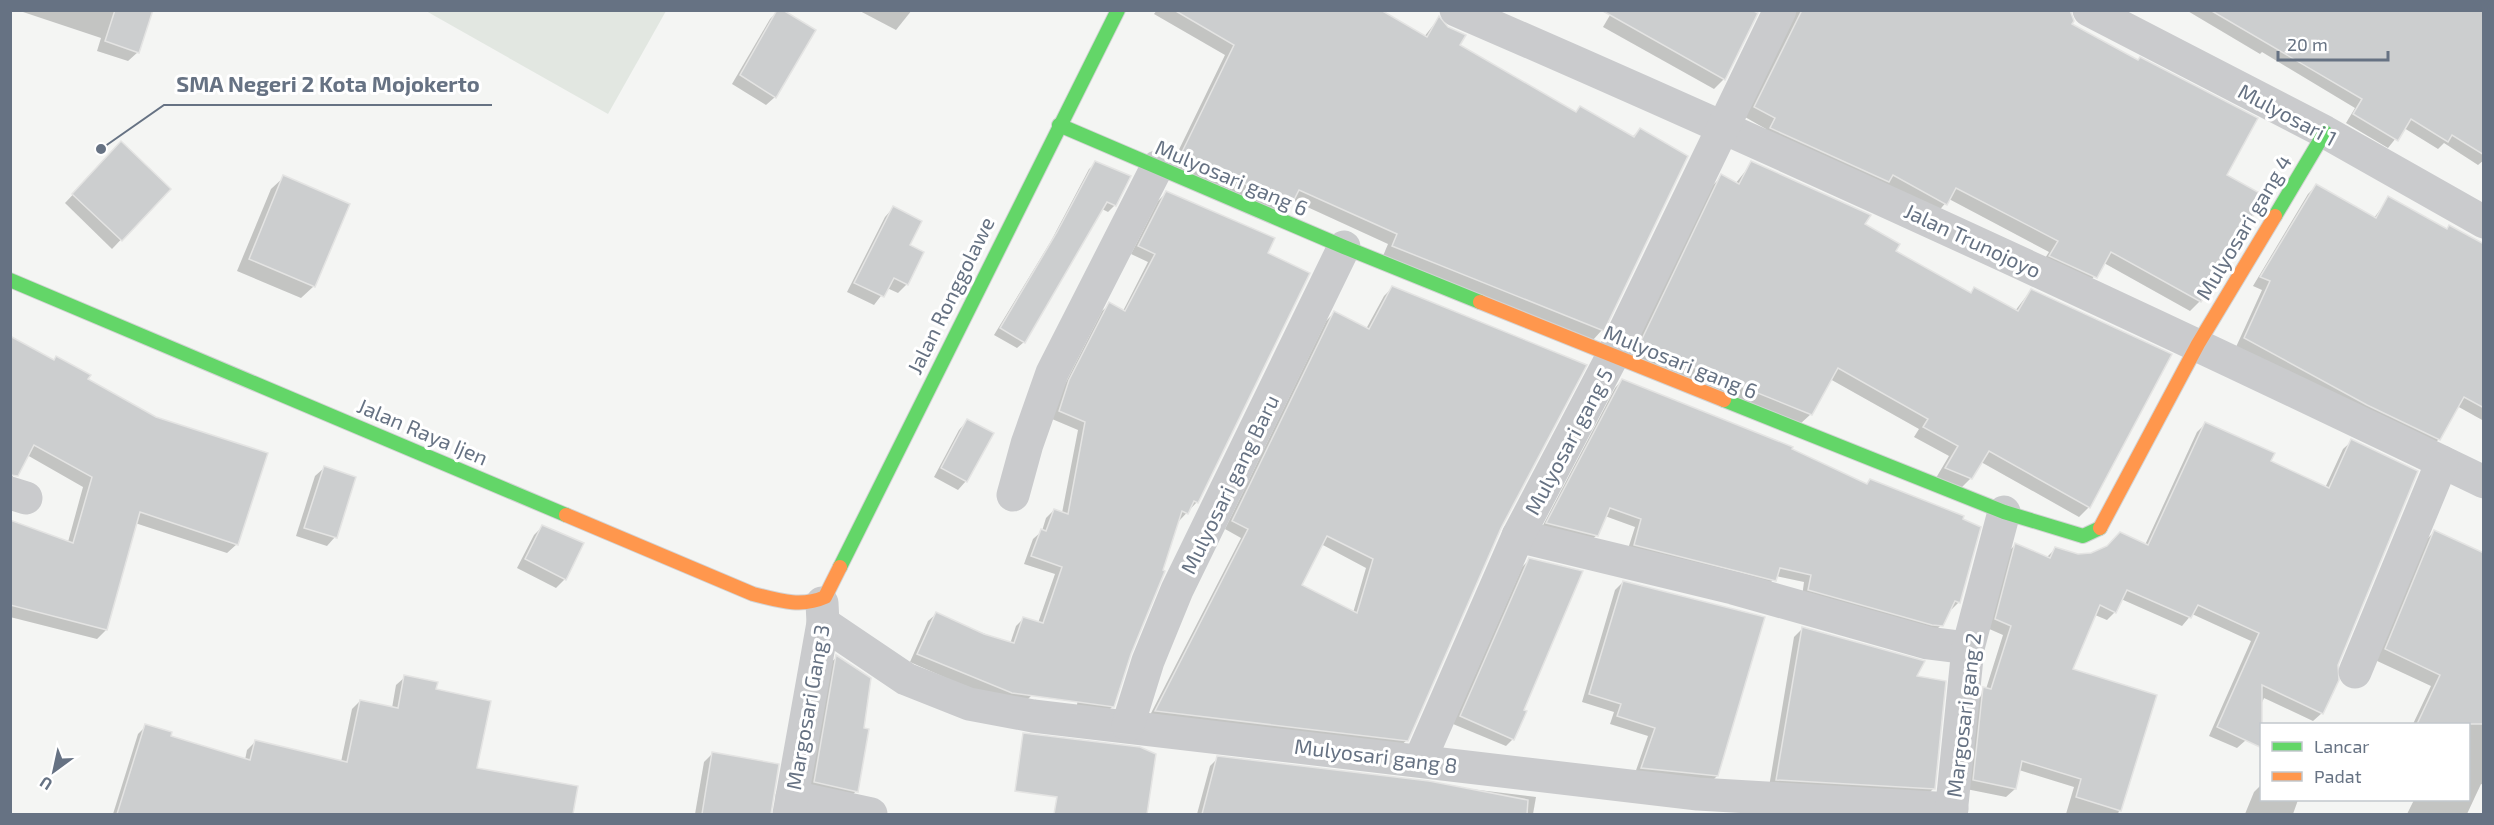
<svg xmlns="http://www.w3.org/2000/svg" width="2494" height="825" viewBox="0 0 2494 825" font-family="'Exo 2',sans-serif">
	<rect width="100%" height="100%" fill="#f4f5f3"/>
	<path fill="#e2e7e1" d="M426,11H666L608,114Z"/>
	<g fill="#0003" fill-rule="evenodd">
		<path d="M17,10H152L138,52L128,61L97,51L101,38Z"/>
		<path d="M779,10L775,97L766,105L732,84L770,19Z"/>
		<path d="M858,10H912L896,30Z"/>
		<path d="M1157,10H1376L1424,37L1439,18L1458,46L1575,113L1580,108L1632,137L1640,130L1602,330L1593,340L1383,256L1388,244L1292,200L1281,213L1171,166L1225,55L1154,14Z"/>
		<path d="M1613,10H1757L1724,79L1714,89L1603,27Z"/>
		<path d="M1786,10H2069L2071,25L2225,175L2200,301L2190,311L2104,263L2086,287L2040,266L2049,252L1949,199L1936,214L1761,139L1766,129L1745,117Z"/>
		<path d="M2186,10H2484V160L2478,165L2444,143L2438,149L2404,128L2388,148L2346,123L2355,108L2262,52L2260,54Z"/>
		<path d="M113,152L169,189L112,249L65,203Z"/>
		<path d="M1096,163L1115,205L1108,212L1102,209L1024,342L1017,348L994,335L1051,241L1089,169Z"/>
		<path d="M1752,163L1863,225L1894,252L1969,294L1975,289L2015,311L2031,290L2089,507L2079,517L1981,462L1971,478L1961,488L1936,478L1949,456L1914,437L1919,429L1830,379L1811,414L1800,424L1630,355L1712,186L1722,176L1735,184Z"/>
		<path d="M284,177L314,286L301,298L237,271L271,189Z"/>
		<path d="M2316,186L2374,218L2389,198L2446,230L2449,227L2484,248V421L2457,406L2439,439L2430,448L2236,347L2262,290L2253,286L2308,194Z"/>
		<path d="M1166,193L1266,253L1197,502L1179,521L1129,653L1113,706L1105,714L1076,711L1080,686L1035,678L1031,696L1023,704L980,693L910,662L928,621L936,614L1010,644L1016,626L1024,618L1038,623L1055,574L1024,564L1033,539L1042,531L1046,518L1054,510L1062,513L1078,430L1052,419L1062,390L1102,311L1110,304L1123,311L1148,262L1131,254L1158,201Z"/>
		<path d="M893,208L908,245L922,253L906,285L898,293L887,288L874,305L847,292L885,217Z"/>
		<path d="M1392,288L1500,528L1407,740L1398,748L1148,719L1241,538L1225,529L1326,321L1334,313L1366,329L1384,296ZM1321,544L1366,568L1353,613L1300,586Z"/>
		<path d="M10,350L53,361L56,358L86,379L237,544L227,553L135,523L106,630L97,639L10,617V521L68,542L83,487L27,455L10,481Z"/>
		<path d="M1622,380L1866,485L1871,480L1959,602L1952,609L1950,608L1941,625L1934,632L1802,597L1804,582L1776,576L1767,587L1627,552L1635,527L1605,516L1597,535L1589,542L1540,531L1615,388Z"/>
		<path d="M967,421L966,481L958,490L934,477L959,430Z"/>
		<path d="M2206,423L2269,462L2325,488L2343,449L2352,441L2336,665L2322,713L2313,721L2264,698L2246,740L2237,748L2209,736L2251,641L2192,614L2182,626L2121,599L2115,612L2107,620L2095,615L2071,670L2155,696L2118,814H2066L2074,787L2019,770L2015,789L2006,797L1966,789L1975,697L1983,689H1986L2003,635L1987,628L2007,553L2016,544L2046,558L2055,549L2077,555L2145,545L2197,432Z"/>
		<path d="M324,468L335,537L327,546L296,536L315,476Z"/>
		<path d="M542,527L565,579L556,588L517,568L534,535Z"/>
		<path d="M2435,531L2484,555V785L2481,784L2467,814H2407L2414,800H2468V724H2413L2431,686L2375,660L2424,542Z"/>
		<path d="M1529,560L1522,711L1513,739L1506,746L1453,724L1522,567Z"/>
		<path d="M1623,582L1717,776L1709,784L1634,776L1648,736L1610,724L1614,712L1582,702L1615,590Z"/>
		<path d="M1802,629L1933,789L1925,797L1769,787L1794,637Z"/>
		<path d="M837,657L856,791L848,800L806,791L828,665Z"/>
		<path d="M405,677L435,690L475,770L576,788L572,814H113L138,734L146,726L169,737L245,760L247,750L255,742L341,762L352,709L360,701L392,708L396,685Z"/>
		<path d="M1069,750L1154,755L1145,814H1058Z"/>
		<path d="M712,754L777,765L770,814H695L704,762Z"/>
		<path d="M1218,758L1536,797L1533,814H1197L1210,766Z"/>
		<path d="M2262,784V800H2298L2293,814H2245L2254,792Z"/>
	</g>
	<g fill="#cccecf" stroke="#e4e4e3" stroke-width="1.5" fill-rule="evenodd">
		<path d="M115,10H153L139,53L105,41Z"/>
		<path d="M777,10H783L816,30L776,98L740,75Z"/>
		<path d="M1174,10H1381L1427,37L1439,16L1448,27L1466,35L1460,45L1576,112L1580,106L1634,137L1640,128L1688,156L1604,331L1392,246L1397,234L1299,190L1292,204L1180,156L1234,45Z"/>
		<path d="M1601,10H1752L1758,13L1725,80Z"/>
		<path d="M1802,10H2070L2074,21L2072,24L2138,60L2140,57L2258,118L2227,175L2265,196L2201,302L2111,252L2097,278L2049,256L2058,241L1956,188L1947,205L1893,175L1889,182L1770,128L1775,118L1754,107Z"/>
		<path d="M2210,10H2484V155L2452,135L2448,142L2411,119L2398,141L2353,114L2362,99Z"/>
		<path d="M121,141L171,189L122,241L72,194Z"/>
		<path d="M1095,161L1131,176L1116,206L1107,202L1025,343L1000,328L1057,232Z"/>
		<path d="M1751,161L1871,215L1865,224L1900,244L1896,251L1971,293L1974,287L2018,311L2031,289L2172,354L2090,508L1989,451L1972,479L1945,468L1958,446L1923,427L1928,419L1838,368L1812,415L1639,345L1721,174L1739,184Z"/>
		<path d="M283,175L350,204L315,287L249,259Z"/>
		<path d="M2316,184L2376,218L2388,196L2447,229L2449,225L2484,244V408L2464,397L2440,440L2367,405L2244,338L2270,281L2260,277Z"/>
		<path d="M1166,191L1275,238L1268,253L1310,273L1198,503L1194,501L1188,514L1182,511L1163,570L1165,571L1131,654L1114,707L1012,693L917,654L936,612L984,634L1014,643L1023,617L1043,623L1062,567L1031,556L1041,529L1046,531L1054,509L1068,514L1085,422L1059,411L1069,380L1109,302L1125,311L1155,254L1138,246Z"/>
		<path d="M893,206L922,221L910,245L924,252L908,285L894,278L884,297L854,283Z"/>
		<path d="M1392,286L1587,365L1501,528L1408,741L1155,711L1248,529L1232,521L1334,311L1369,329ZM1327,536L1373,559L1357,613L1302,585Z"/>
		<path d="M10,336L54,360L56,356L91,375L88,379L156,417L268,453L238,545L140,512L107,630L10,605V520L73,543L92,477L34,445L18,476L10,475Z"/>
		<path d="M1622,379L1793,447L1792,449L1867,484L1870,479L1964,516L1963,519L1981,527L1960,603L1955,601L1943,626L1932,625L1808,590L1811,575L1780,568L1776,581L1634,545L1641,519L1610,508L1598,536L1546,523Z"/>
		<path d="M967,419L994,433L967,482L941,468Z"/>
		<path d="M2205,422L2275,453L2271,461L2329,488L2351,439L2418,471L2338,665L2339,680L2323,714L2262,685V748L2217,727L2259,633L2198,605L2191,618L2127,590L2116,613L2100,605L2073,669L2157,695L2121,811L2076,797L2081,779L2022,761L2016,789L1973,780L1983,687L1991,689L2011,626L1995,619L2015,543L2050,558L2055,547L2078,554L2091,553L2107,546L2120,532L2148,545Z"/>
		<path d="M324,466L356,477L337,538L304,528Z"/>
		<path d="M542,525L584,543L566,580L525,559Z"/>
		<path d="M2434,530L2484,553V724H2417L2440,675L2385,649Z"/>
		<path d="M1529,558L1583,571L1524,710L1527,711L1514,740L1460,716Z"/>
		<path d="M1623,581L1765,617L1718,776L1641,768L1655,728L1617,716L1621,704L1589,694Z"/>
		<path d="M1802,627L1925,661L1917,676L1946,681L1935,789L1776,780Z"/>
		<path d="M836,655L871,678L864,728L869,729L858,792L814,782Z"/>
		<path d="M404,675L438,682L436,689L491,701L477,768L578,786L573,814H117L145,724L172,732L171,736L250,760L255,740L347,762L360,700L398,708Z"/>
		<path d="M1023,733L1140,747L1156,754L1147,814H1054L1057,797L1015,791Z"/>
		<path d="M712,752L779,764L771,814H702Z"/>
		<path d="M1217,756L1429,781L1528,800L1527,814H1202Z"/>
	</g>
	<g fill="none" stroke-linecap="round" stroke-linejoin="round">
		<g stroke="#d2d3d4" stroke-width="16">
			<g id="fast">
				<path d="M1059,125L1344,247L1480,302"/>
				<path d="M2275,216L2325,132"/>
				<path d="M10,280L566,515"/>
				<path d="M1724,400L2004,512L2083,536L2100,528"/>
				<path d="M840,567L1118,10"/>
			</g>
		</g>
		<g stroke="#d2d3d4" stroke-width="16">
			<g id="slow">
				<path d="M1480,302L1724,400"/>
				<path d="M566,515L753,594C777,600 801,608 825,597L840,567"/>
				<path d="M2100,528L2198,344L2275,216"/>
			</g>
		</g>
		<g stroke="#cacbcd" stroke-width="33">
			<path d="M1456,10C1802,160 2144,318 2484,482"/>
			<path d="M2089,10L2325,132L2484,222"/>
			<path d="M10,493L26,498"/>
			<path d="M1013,495L1027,444L1052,373L1157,167"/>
			<path d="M1518,536L1733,588L1928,643L1968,648"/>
			<path d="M823,623L906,679L969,704L1033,716L1698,794L1952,809"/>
			<path d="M2355,672L2442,462"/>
			<path d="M1128,725L1148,661L1177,590L1344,247"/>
			<path d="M1420,760L1518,536L1612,357L1780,10"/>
			<path d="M792,797L871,814"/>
			<path d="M789,814L823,623L822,603"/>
			<path d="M1951,814L1968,648L2004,512"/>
		</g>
		<use href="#fast" stroke="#63d668" stroke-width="14"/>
		<use href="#slow" stroke="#ff974d" stroke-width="14"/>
	</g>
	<g text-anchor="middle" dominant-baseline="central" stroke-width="6" stroke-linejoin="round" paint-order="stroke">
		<g font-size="21" fill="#667283" stroke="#fff">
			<text transform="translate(2288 114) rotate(28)">Mulyosari 1</text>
			<text transform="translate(1232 177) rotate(23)">Mulyosari gang 6</text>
			<text transform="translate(2243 227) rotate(-59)">Mulyosari gang 4</text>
			<text transform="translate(1973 240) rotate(25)">Jalan Trunojoyo</text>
			<text transform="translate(950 295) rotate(-64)">Jalan Ronggolawe</text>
			<text transform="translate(1681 361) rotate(22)">Mulyosari gang 6</text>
			<text transform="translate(423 431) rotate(23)">Jalan Raya Ijen</text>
			<text transform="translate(1568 441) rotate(-62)">Mulyosari gang 5</text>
			<text transform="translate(1229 484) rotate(-64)">Mulyosari gang Baru</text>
			<text transform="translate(807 707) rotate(-80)">Margosari Gang 3</text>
			<text transform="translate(1963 715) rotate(-83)">Margosari gang 2</text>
			<text transform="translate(1376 755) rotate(7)">Mulyosari gang 8</text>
		</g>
	</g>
	<path fill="none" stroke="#667283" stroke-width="2" d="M101 149L164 105H492"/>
	<circle fill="#667283" stroke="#fff" stroke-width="2" cx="101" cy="149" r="6"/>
	<g font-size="22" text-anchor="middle" font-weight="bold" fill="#667283" stroke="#fff" stroke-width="6" stroke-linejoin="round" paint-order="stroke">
		<text x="328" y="92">SMA Negeri 2 Kota Mojokerto</text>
	</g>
	<rect width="2494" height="825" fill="none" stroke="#667283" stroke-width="24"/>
	<rect x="2260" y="723" width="210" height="78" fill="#ffffff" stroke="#c2c7cd" stroke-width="1.5"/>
	<rect x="2272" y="742" width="30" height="9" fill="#63d668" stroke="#c2c7cd" stroke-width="1.5"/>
	<text x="2314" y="753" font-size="18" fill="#667283">Lancar</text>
	<rect x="2272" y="772" width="30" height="9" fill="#ff974d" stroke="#c2c7cd" stroke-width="1.5"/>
	<text x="2314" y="783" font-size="18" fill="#667283">Padat</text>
	<g transform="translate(54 771) rotate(213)" stroke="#ffffff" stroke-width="4.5" paint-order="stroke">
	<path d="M0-4.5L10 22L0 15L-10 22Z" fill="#667283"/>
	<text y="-9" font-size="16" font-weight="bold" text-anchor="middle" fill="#667283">U</text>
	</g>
	<path d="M2278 51v9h110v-9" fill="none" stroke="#667283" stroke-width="3"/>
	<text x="2287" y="51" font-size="18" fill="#667283" stroke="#ffffff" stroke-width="4.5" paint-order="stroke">20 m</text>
</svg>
